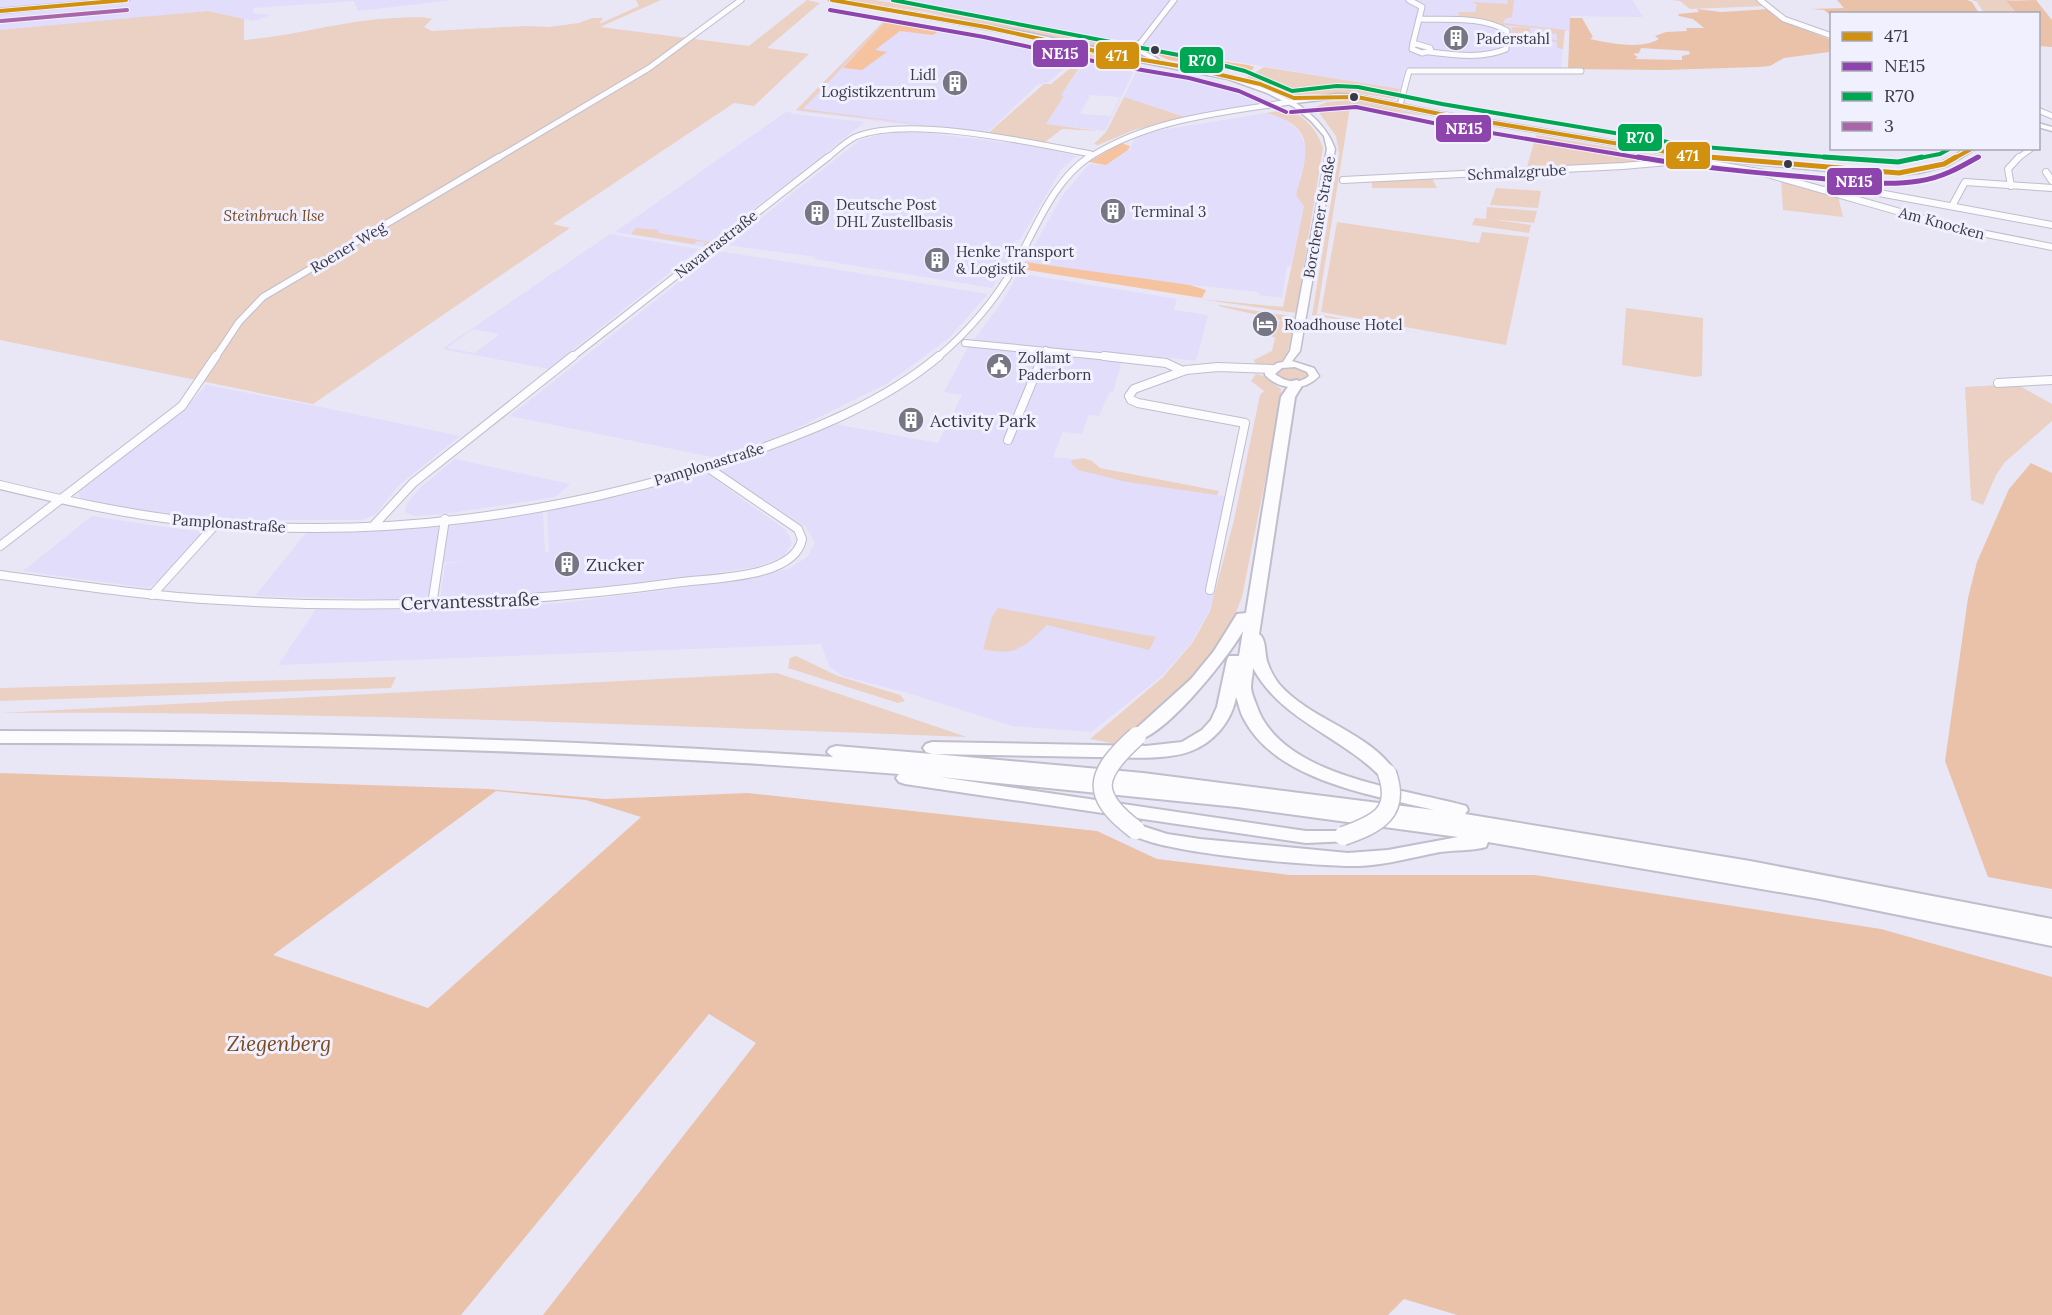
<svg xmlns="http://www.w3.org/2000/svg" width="2052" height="1315" viewBox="0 0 2052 1315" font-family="Lora,serif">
	<rect width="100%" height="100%" fill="#e9e7f6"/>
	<g fill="#e1ddfa" fill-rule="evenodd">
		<path d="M0,0H452L358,11L354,1L253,8V13L271,15L253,21L208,11L0,32Z"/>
		<path d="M882,0H1632L1643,17L1571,16L1569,31H1564L1561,69L1405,68L1400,89L1004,23Z"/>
		<path d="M886,19L1002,39L1078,57L1047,83L1037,85L986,134L796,111Z"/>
		<path d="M1088,58L1136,66L1105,131L1046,124L1064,96L1061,95ZM1090,95L1120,97L1111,116L1080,114Z"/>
		<path d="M1139,66L1216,80L1272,101L1186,117L1124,97Z"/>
		<path d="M787,111L794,114L865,122L705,247L615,232Z"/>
		<path d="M1266,113L1283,118L1299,131L1307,150L1296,195L1304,205L1291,266H1287L1282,298L1259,295V292L1145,280L1025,262L1062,196L1089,164L1106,165L1129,150L1135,138L1156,131Z"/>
		<path d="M911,131L1034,146L1076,156L1060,171L1020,240H1015L1014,243L1017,244L992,288L814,259L816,257L727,245L860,140L891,132Z"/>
		<path d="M610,234L699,249L549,369L442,349ZM473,329L500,334L474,353L447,348Z"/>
		<path d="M718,251L808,265L988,294L948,339L886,384L787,433L717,458L510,416Z"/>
		<path d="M1018,273L1177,299L1174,310L1208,315L1196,361L1124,353L1113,392H1110L1105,402L1099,416L1089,415L1082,434L1063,432L1053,457L1074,459L1071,463L1078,470L1126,481L1225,496L1218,537L1205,589L1216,591L1209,611L1192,642L1162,676L1091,732L1012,726L908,693L842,676L830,667L821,644L278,665L316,609L433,610L561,603L681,588L789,569L808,556L815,543L805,526L724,475L722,470L835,424L938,443L962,395L944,392L967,349L1004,299Z"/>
		<path d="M206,385L311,405L460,436L399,485L376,514L362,520H218L179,517L105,506L80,499L79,492L187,407Z"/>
		<path d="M455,459L570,484L555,497L444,514L415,516L405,512L407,503L422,486Z"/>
		<path d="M707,474L786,530L792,543L784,556L756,567L681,578L548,592L440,599L445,564L467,561L442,563L446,528L450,526L543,510L545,552H549L547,509L626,495Z"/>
		<path d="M92,516L143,524L203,532L159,580L148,588L23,571Z"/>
		<path d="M434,525L441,529L429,600L255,596L307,532H358Z"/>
	</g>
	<g fill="#ebd0c4">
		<path d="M636,0H661L600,27L749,46L807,0L820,3L767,48L809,54L754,106L734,103L553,224L570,228L313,404L0,340V30L208,11L244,19V40C295,36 344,20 395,18C407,18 420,16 432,19L424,27L432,31L526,26L548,27L579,23L592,18H603L599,24L639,6Z"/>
		<path d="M846,0H875L1118,42L1111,46L1096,48L926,12Z"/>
		<path d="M1508,0H1514L1512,17L1505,19L1503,23L1565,30L1563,49L1557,48V42L1542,40V39L1557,40V34L1536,31L1538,29L1548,31V29L1503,25L1461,18L1458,15L1459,12H1475L1477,4L1471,2L1507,4Z"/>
		<path d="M1671,0H1757L1766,6L1690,9L1680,1Z"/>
		<path d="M1972,0H2020L2006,1L2016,14L1984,13L1977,2Z"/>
		<path d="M886,19L941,29L937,31L887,20L803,109L935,126L796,110Z"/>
		<path d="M1512,27L1530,28L1531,36L1538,38L1537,45L1510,44Z"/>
		<path d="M1088,54L1098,56L1097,59L1086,58L1061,95L1064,96L1046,124L1098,131L1062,129L1045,142L986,135L1044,84H1051Z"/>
		<path d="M1264,67L1400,89L1395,99L1358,93L1290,95L1246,78Z"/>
		<path d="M1124,97L1185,117L1134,130L1098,145L1094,144L1106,132Z"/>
		<path d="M1351,100V104L1352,100L1428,116L1350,107L1317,314L1424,334L1312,315L1339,154L1336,136L1315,107L1327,102Z"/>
		<path d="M1283,110C1302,111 1318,131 1323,148L1296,313L1200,299L1283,307L1304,206L1296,195C1307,154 1319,127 1266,113Z"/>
		<path d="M1536,135L1681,159L1531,170L1527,167Z"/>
		<path d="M1432,178L1437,188H1372V181Z"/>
		<path d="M1781,179L1838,196L1843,217L1783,210Z"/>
		<path d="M1496,188L1541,191L1538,208L1490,205Z"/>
		<path d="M1487,207L1537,211L1534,223L1489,219L1531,225L1529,233L1472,225L1475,218L1486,219Z"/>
		<path d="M1337,222L1479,243L1482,232L1529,237L1506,345L1321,312Z"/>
		<path d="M636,228L658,230V233L711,242L705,246H703L706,242L697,241L693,244L631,234Z"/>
		<path d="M1219,305L1296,317L1286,359L1267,366L1256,367L1254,360L1272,351L1275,338L1269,335L1280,320L1218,306Z"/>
		<path d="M1626,308L1703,318L1702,376L1695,377L1622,365Z"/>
		<path d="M1295,366L1306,370L1310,376C1299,385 1284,382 1275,374L1279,368Z"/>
		<path d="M1256,374L1264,376L1281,389V401L1242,597L1228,633L1209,662L1152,717L1117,744L1090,739L1163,677L1193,642L1210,611L1234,520L1260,395L1264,391L1251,381Z"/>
		<path d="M2016,384L2052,404V421L2005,462L1996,475L1983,505L1971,500L1965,387Z"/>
		<path d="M1083,458L1092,461L1100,468L1219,491L1217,495L1127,482L1078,470L1071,463L1072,460Z"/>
		<path d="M998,608L1156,637L1149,650L1047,625C1025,646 1016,657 983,649L992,617Z"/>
		<path d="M796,656L838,676L900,695L905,701L898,703L788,668L790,658Z"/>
		<path d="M777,673L967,737C645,725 323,711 0,713Z"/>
		<path d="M396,677L391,688L0,701V688Z"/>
	</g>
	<g fill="#eac2aa" fill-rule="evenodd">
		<path d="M1837,0H1967L1972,2L1979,13L1832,14L1831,16L1824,10L1811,9L1844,8Z"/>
		<path d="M2036,0L2052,20V47L2039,46L2038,14L2016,13L2006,1Z"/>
		<path d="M1697,9L1721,12L1770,9L1780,19L1831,40L1829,52L1784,58L1770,66L1758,67L1664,70L1568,69L1570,18H1582L1593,37L1590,39C1609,43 1641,50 1659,39L1655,36L1666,32L1687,31L1686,28H1704L1693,19L1679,16L1678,14L1699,12ZM1641,48L1689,51L1690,54L1682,56V60L1635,59L1638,57L1633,54L1639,53Z"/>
		<path d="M2031,463L2052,473V889L1988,877L1945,761L1968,598L1977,562L2009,489Z"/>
		<path d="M0,773L488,789L605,799L748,793L1097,831L1157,859L1290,875H1535L1881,929L2052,977V1315H1457L1404,1299L1388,1315H543L756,1043L709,1014L461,1315H0ZM496,791L586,800L641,817L428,1008L273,955Z"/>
	</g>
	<g fill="#f6c3a0">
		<path d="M887,20L939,31L933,35L900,31L875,50L887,52L862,70L843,68Z"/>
		<path d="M1160,52L1248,65L1254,67L1252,70H1240L1169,60L1153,53Z"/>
		<path d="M1121,143L1130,146L1128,150L1106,165L1089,162Z"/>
		<path d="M1025,262L1190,285L1206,290L1202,298L1021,269Z"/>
	</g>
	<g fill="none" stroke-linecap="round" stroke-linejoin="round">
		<g stroke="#c0becb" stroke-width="7">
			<g id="street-far2">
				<path d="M1409,0L1422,7L1413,43"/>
				<path d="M1760,0L1784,19L1832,36"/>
				<path d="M1419,19C1447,20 1482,16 1507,31L1506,49C1483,59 1455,55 1430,52"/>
				<path d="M1413,43L1430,48L1431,51L1422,53L1412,49Z"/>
				<path d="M1129,58L1174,0"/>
				<path d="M1400,105L1409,71H1581"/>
				<path d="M2038,110L2052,116"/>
				<path d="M496,159L649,68L741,0"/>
				<path d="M826,159C835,152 845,142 855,137C910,115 1032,143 1091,154"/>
				<path d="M1087,159C1148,119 1220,113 1290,102"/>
				<path d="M2017,159L2032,148"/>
			</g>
		</g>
		<g stroke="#c0becb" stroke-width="8">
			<g id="street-far1">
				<path d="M2046,172L2052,181"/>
				<path d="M1343,180L1623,166L1690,160L1764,173L1956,228L2052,247"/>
				<path d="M2011,186L2008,169L2019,157"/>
				<path d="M1824,190L1841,186L2052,225"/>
				<path d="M1952,206L1965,182L2052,188"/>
				<path d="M965,343L1120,358"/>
				<path d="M215,358L239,322L263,297L499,157"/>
				<path d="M571,358L828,157"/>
				<path d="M937,358C969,331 994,302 1014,267C1036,229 1052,182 1089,157"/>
				<path d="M1043,358L1046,350"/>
			</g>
		</g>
		<g stroke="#c0becb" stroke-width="10">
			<g id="street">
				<path d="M1104,356L1166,363L1183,371"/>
				<path d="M1998,383L2052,380"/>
				<path d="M1008,440L1043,356"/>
				<path d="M0,485C62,500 124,514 188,521C373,542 567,515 743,455C811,431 883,403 939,356"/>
				<path d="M375,524L413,483L573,356"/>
				<path d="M0,546L182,406L216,356"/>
				<path d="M0,575C73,585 147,596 221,600C375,610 529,603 682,582C713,578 795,578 802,539L798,529L707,467"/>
				<path d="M1210,590L1245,423L1138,403L1131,400L1129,396L1134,389L1186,370L1218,367L1272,369"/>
				<path d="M152,595L216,524"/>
				<path d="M432,605L445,519"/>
			</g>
		</g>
		<g stroke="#c0becb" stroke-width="3">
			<g id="secondary">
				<path d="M106,0H129L0,13V9Z"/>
				<path d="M829,0H842L1029,33L1152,60L1141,54L1137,47C1130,51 1118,55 1111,51L1127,47L1139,41L1142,43L1146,52L1158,59V61L1232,76L1271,91L1290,100L1337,94L1357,95L1440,112L1691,154L1850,169L1899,171L1919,169L1941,162L1968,148H1977L1947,166L1919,173L1899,175L1850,173L1691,158L1440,116L1357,99L1337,98L1296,103C1313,115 1328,129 1335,149L1300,351L1292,361L1314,368L1319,376C1305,392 1279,390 1265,375V372L1277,363L1283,362L1290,351L1327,149L1324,136L1311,121L1294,107L1267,93L1228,79L1109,56L1029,37ZM1295,367L1307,372L1309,376C1298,385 1286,382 1275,374L1282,368Z"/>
				<path d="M2038,123L2052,127V131L2038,127Z"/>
			</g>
		</g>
		<g stroke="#c0becb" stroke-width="4">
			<path id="highway" d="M1297,380L1303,384L1295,397L1259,634C1267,640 1264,654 1268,664C1270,670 1275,679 1279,684C1311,721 1369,731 1396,773L1393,777H1381C1340,735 1282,721 1253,668C1253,674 1251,681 1251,687C1251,692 1254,699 1256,704C1279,777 1402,788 1466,806L1468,810L1465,814L1750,861L2052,919V946L1820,899L1488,842L1486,847C1471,851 1455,850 1440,852C1413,857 1387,865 1359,866C1326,867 1141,853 1127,830L1129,825L1136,824L1167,834L1200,839L1348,853L1388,850L1458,837L1237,807L940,777L1306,831H1350L1352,836L1350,841L1306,843L905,784L899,782L896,778L899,774C600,750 300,743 0,743V731C278,731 556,739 833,757L827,752L830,748L836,746L932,754L926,752L923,748L926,744L932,742L1146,746L1182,742L1202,730L1211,720L1217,707L1227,660L1229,656H1239L1243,631C1230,655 1158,747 1131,740L1128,736L1191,679L1214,651L1237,614L1246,613L1281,397L1292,381ZM1236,697C1239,704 1240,713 1244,719C1276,781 1373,795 1434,810L1143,773L934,754C987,755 1041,756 1095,757C1122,757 1166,761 1191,751C1214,742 1232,721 1236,697Z"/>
		</g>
		<use href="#street-far2" stroke="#fcfbfe" stroke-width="5"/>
		<use href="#street-far1" stroke="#fcfbfe" stroke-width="6"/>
		<use href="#street" stroke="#fcfbfe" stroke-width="8"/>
		<use href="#secondary" fill="#fcfbfe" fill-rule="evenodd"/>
		<use href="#highway" fill="#fcfbfe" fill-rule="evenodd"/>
		<g stroke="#c0becb" stroke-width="21" stroke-linecap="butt">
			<g id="highway-bridge">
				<path d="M1136,830C1088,794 1095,774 1137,736"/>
				<path d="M1343,836C1377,824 1401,813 1387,773"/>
			</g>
		</g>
		<use href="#highway-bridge" stroke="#fcfbfe" stroke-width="18"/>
		<g stroke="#f1f0fe" stroke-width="6">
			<g id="bus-1-far1">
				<path d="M832,0L986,27L1109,54L1191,68L1260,84L1294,98L1357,97L1440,114L1691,156L1727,159"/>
				<path d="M0,11L126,0"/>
				<path d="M1953,159L1973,148"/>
			</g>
		</g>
		<g stroke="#f1f0fe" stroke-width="8">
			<path id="bus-1" d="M1709,157L1899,173L1944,164L1956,157"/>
		</g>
		<g stroke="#f1f0fe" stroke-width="6">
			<g id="bus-2-far1">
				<path d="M830,10L984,37L1107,64L1189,78L1239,91L1286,112"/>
				<path d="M1291,112L1356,107L1438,124L1647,159"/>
				<path d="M1975,159L1979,157"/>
			</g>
		</g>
		<g stroke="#f1f0fe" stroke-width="8">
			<path id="bus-2" d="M1638,157C1694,167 1749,172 1806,177C1843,180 1882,187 1919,181C1941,178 1959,168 1978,157"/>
		</g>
		<g stroke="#f1f0fe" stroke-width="6">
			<g id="bus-3-far1">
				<path d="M893,0L1194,58L1245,71L1292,91L1337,86L1358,87L1442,104L1692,146L1849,159"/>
				<path d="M1914,159L1940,154L1951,148"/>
			</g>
		</g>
		<g stroke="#f1f0fe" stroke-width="8">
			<path id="bus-3" d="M1824,157L1898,162L1922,157"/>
		</g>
		<g stroke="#f1f0fe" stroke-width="6">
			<path id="bus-4" d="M1,21L127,10"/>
		</g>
		<use href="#bus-1-far1" stroke="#d1900e" stroke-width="4"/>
		<use href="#bus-1" stroke="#d1900e" stroke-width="5"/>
		<use href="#bus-2-far1" stroke="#8e44ad" stroke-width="4"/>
		<use href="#bus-2" stroke="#8e44ad" stroke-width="5"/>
		<use href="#bus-3-far1" stroke="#00a651" stroke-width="4"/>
		<use href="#bus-3" stroke="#00a651" stroke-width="5"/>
		<use href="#bus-4" stroke="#a967aa" stroke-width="4"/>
	</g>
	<defs>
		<g id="building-disc" transform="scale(1.35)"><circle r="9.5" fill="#777684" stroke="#f1f0fe"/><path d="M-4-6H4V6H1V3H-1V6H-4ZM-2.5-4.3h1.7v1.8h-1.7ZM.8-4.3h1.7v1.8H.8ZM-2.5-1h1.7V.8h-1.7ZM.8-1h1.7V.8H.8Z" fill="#fff"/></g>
		<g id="hotel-disc" transform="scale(1.35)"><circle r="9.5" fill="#777684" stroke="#f1f0fe"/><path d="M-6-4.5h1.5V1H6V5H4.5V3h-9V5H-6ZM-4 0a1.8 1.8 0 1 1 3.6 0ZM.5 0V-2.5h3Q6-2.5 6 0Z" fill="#fff"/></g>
		<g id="civic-disc" transform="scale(1.35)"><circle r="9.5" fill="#777684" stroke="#f1f0fe"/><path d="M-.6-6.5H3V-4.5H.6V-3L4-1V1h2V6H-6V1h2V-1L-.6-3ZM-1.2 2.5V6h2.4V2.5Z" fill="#fff"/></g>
	</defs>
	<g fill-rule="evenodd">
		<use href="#building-disc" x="1456" y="38"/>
		<use href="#building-disc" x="955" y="83"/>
		<use href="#building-disc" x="1113" y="211"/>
		<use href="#building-disc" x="817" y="213"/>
		<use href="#building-disc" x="937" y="260"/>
		<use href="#hotel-disc" x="1265" y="324"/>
		<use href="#civic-disc" x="999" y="366"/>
		<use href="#building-disc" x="911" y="420"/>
		<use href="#building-disc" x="567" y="564"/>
	</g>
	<g fill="#3a3946" stroke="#f1f0fe" stroke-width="2">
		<circle cx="1155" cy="50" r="5"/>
		<circle cx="1354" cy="97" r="5"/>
		<circle cx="1788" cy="164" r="5"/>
	</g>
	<g text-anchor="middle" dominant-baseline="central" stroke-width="6" stroke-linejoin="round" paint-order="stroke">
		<g font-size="15" fill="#3a3946" stroke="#f1f0fe" text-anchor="start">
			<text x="1476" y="38">Paderstahl</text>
			<text x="936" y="74" text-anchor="end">Lidl<tspan x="936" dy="17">Logistikzentrum</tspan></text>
			<text x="836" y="204">Deutsche Post<tspan x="836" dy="17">DHL Zustellbasis</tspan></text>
			<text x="1132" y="211">Terminal 3</text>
			<text x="956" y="251">Henke Transport<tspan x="956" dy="17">&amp; Logistik</tspan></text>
			<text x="1284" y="324">Roadhouse Hotel</text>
			<text x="1018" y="357">Zollamt<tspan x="1018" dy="17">Paderborn</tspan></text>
		</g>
		<g font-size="15" fill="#3a3946" stroke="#f1f0fe">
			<text transform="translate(1517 172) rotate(-3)">Schmalzgrube</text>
			<text transform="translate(1319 217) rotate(-80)">Borchener Straße</text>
			<text transform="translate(1942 223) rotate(15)">Am Knocken</text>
			<text transform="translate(716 244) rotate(-38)">Navarrastraße</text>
			<text transform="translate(348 247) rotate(-31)">Roener Weg</text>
			<text transform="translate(709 464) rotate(-17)">Pamplonastraße</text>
			<text transform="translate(229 523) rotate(4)">Pamplonastraße</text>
		</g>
		<g font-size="15" font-style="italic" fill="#784921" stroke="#f1f0fe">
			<text x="274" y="215">Steinbruch Ilse</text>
		</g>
		<g font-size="18" fill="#3a3946" stroke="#f1f0fe" text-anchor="start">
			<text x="930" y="420">Activity Park</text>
			<text x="586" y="564">Zucker</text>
		</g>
		<g font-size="18" fill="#3a3946" stroke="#f1f0fe">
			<text transform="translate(470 601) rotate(-2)">Cervantesstraße</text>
		</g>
		<g font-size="21" font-style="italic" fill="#784921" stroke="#f1f0fe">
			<text x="279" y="1043">Ziegenberg</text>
		</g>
	</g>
	<g stroke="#f1f0fe" stroke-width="2">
		<rect x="1032" y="39" width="57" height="29" rx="6" fill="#8e44ad"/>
		<rect x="1095" y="41" width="45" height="29" rx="6" fill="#d1900e"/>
		<rect x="1179" y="46" width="45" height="28" rx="6" fill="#00a651"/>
		<rect x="1435" y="114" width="57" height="29" rx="6" fill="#8e44ad"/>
		<rect x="1617" y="123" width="46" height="29" rx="6" fill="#00a651"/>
		<rect x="1665" y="141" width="46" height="29" rx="6" fill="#d1900e"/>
		<rect x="1826" y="167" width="57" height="29" rx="6" fill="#8e44ad"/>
	</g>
	<g font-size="16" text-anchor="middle" font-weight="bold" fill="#fff">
		<text x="1060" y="59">NE15</text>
		<text x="1117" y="61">471</text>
		<text x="1202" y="66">R70</text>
		<text x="1464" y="134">NE15</text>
		<text x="1640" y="143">R70</text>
		<text x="1688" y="161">471</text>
		<text x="1854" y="187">NE15</text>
	</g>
	<rect x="1830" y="12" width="210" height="138" fill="#f1f0fe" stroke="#a8a7b4" stroke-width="1.5"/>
	<rect x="1842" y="32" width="30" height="9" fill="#d1900e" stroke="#a8a7b4" stroke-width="1.5"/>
	<text x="1884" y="42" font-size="18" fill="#3a3946">471</text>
	<rect x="1842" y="62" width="30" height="9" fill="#8e44ad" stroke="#a8a7b4" stroke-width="1.5"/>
	<text x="1884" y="72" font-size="18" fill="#3a3946">NE15</text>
	<rect x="1842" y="92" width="30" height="9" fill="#00a651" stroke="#a8a7b4" stroke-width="1.5"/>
	<text x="1884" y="102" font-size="18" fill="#3a3946">R70</text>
	<rect x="1842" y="122" width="30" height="9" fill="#a967aa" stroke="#a8a7b4" stroke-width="1.5"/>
	<text x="1884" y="132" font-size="18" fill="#3a3946">3</text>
</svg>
